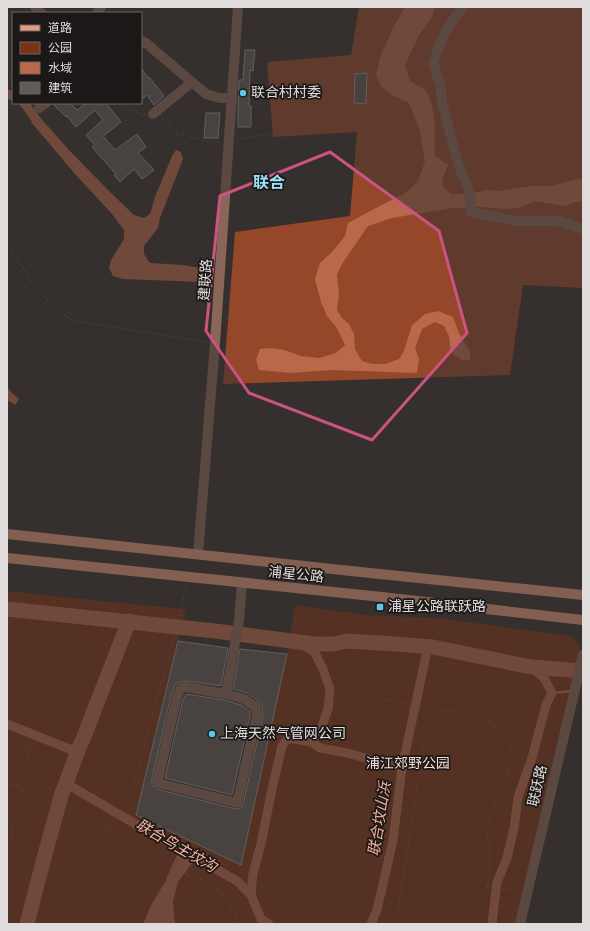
<svg xmlns="http://www.w3.org/2000/svg" width="590" height="931" viewBox="0 0 590 931" font-family="'Alegreya Sans','Noto Sans SC',sans-serif">
	<rect width="100%" height="100%" fill="#352f2d"/>
	<path fill="#7a3316" d="M7,591L101,601L186,609L136,815L241,865L287,654L295,605L366,615L438,618L572,636L581,648L516,924H7Z"/>
	<path fill="#95472a" d="M359,7H583V288L523,285L510,375L223,384L235,232L350,216L357,132L273,137L267,62L351,55Z"/>
	<g fill="#b9684a">
		<path d="M405,7H435L431,19L419,35L411,52L405,66L410,81C414,84 420,86 424,89C438,105 434,135 435,156L448,165L443,178L442,186L451,194H470L488,190L498,191L532,186H550L583,178V201L575,202L565,206L535,201L519,208L503,209L483,207L453,208L392,218L368,226L342,264L337,275L339,294L337,310L342,318L349,324L354,334L355,349L362,361L373,364H385L399,359L404,351L412,325L425,314L438,311L453,317L459,333L470,352V360H462L451,353L449,336L444,326L435,322L422,329L415,348L419,359L417,373L331,370L291,373L259,370L256,360L260,349L270,348L284,350L301,356L319,358L336,353L345,345L337,328L327,316L321,302L315,279L320,263L332,252L345,236L348,223L376,208L405,193L418,181L425,161L419,128L409,103L390,94L381,86L376,75L380,57L393,28Z"/>
		<path d="M38,115L68,149L110,192L134,215L144,218L150,214L155,197L172,156L176,150L181,152L183,159L160,218L158,228L144,246V254L150,263L183,265L206,269L209,272L211,277L207,281L202,282L123,279L113,276L109,268L111,260L124,239V230L112,214L75,174L31,122Z"/>
		<path d="M7,387L12,393L19,399L15,405L9,401L7,402Z"/>
		<path d="M180,848L196,858L178,882L173,901L175,924H143L151,905L165,882Z"/>
	</g>
	<g fill="none" stroke-linecap="round" stroke-linejoin="round">
		<path stroke="#b9684a" stroke-width="2.5" d="M552,693L573,691"/>
		<g stroke="#b9684a" stroke-width="9">
			<path d="M7,94L13,96"/>
			<path d="M24,103L35,118"/>
			<path d="M7,724L77,752"/>
			<path d="M311,742L320,748L347,753L402,768"/>
			<path d="M67,784L144,829L180,848L237,881L251,895L261,919L269,924"/>
			<path d="M251,895L253,873L261,844L272,789L282,746L288,738L311,742L321,729L328,709L330,689L323,669L315,653L300,642"/>
			<path d="M371,924L377,910L393,840L402,768L428,646"/>
			<path d="M492,924L497,882L507,858L514,828L518,797L532,758L546,705L552,693L544,678L531,667"/>
		</g>
		<g stroke="#b9684a" stroke-width="15">
			<path d="M7,609L215,631L314,644H334L347,641L396,644L433,647L531,667L583,671"/>
			<path d="M27,924L45,854L62,793C70,776 74,757 83,739L129,621"/>
		</g>
	</g>
	<g fill="#615a57" stroke="#9e9794">
		<path d="M245,50H255L253,71L250,70L249,106H251V127H238V105L239,80H243Z"/>
		<path d="M141,68L148,78L149,77L164,96L154,105L147,95L141,100Z"/>
		<path d="M367,73L366,104L354,103L355,74Z"/>
		<path d="M52,103H70L77,110L86,103H106L121,122L103,136L115,150L137,134L146,147L138,153L154,170L142,179L134,169L120,182L114,175L116,174L92,147L95,145L86,135L103,120L95,110L76,127L67,116L66,117Z"/>
		<path d="M206,113H220L218,138H204Z"/>
		<path d="M178,641L228,648L221,686L187,681L179,682L175,685L171,696L152,778V785L156,789L236,809L241,808L243,804L263,716L262,706L260,702L247,693L233,689L240,649L287,654L241,865L136,815Z"/>
		<path d="M186,694L225,700L241,705L250,711V716L232,795L165,778L183,699Z"/>
	</g>
	<g fill="none" stroke-linecap="round" stroke-linejoin="round">
		<g stroke="#706b69" stroke-width="1.5" stroke-dasharray="1 3" stroke-linecap="butt">
			<path d="M7,77L13,73"/>
			<path d="M124,103L141,115L145,114"/>
			<path d="M163,119L178,136L183,134L204,141L220,142"/>
			<path d="M237,140L258,135L300,132L326,127L344,115L357,110L374,111L408,141L428,142L441,139"/>
			<path d="M7,244L35,287L70,320L206,342"/>
			<path d="M381,699C402,703 422,706 442,712"/>
			<path d="M7,739L31,749L16,786"/>
			<path d="M7,784L16,786L72,811L147,853L157,856L170,861L187,874L214,886L223,893L240,924"/>
			<path d="M7,811L9,812C12,829 15,830 7,846"/>
			<path d="M106,829L126,805L134,785L181,609L186,586"/>
			<path d="M487,886L519,891"/>
			<path d="M396,924L423,748L431,728L442,712L448,710L473,715L490,722L498,729L508,742L514,757L490,814L487,832L490,857L487,891L480,909L472,924"/>
		</g>
		<g stroke="#8a6659" stroke-width="10">
			<path d="M35,7L41,13"/>
			<path d="M463,7L455,17L446,31L440,44L433,63L441,87L442,102L458,164L469,190L471,212L516,221H559L583,229"/>
			<path d="M97,13L101,7"/>
			<path d="M141,41L146,43L206,94L220,98H232"/>
			<path d="M39,108L46,103"/>
			<path d="M153,114L192,82"/>
			<path d="M198,554L215,343L238,7"/>
			<path d="M226,694L186,687L181,688L177,697L158,779V783L237,803L257,716L256,707L244,699L226,694L239,620L242,583"/>
			<path d="M520,924L583,655"/>
		</g>
		<g stroke="#e39a7f" stroke-width="10">
			<path d="M7,534L351,571L583,595"/>
			<path d="M7,558L382,597L583,620"/>
		</g>
	</g>
	<path d="M0 0H590V931H0ZM330,152L439,231L467,333L372,440L249,393L206,331L220,196Z" fill="#352f2d" fill-opacity=".55" fill-rule="evenodd"/>
	<path fill="none" stroke="#cb5381" stroke-width="3" stroke-linejoin="round" d="M330,152L439,231L467,333L372,440L249,393L206,331L220,196Z"/>
	<g fill="#5cc7e8" stroke="#1b1817" stroke-width="1.5">
		<circle cx="243" cy="93" r="4"/>
		<rect x="376" y="603" width="8" height="8" rx="2"/>
		<circle cx="212" cy="734" r="4"/>
	</g>
	<g text-anchor="middle" dominant-baseline="central" stroke-width="3.5" stroke-linejoin="round" paint-order="stroke">
		<g font-size="14" fill="#e0dcdb" stroke="#1b1817" text-anchor="start">
			<text x="251" y="93">联合村村委</text>
			<text x="388" y="607">浦星公路联跃路</text>
			<text x="220" y="734">上海天然气管网公司</text>
		</g>
		<g font-size="14" fill="#e0dcdb" stroke="#1b1817">
			<text transform="translate(206 280) rotate(-86)">建联路</text>
			<text transform="translate(296 575) rotate(6)">浦星公路</text>
			<text transform="translate(538 786) rotate(-77)">联跃路</text>
		</g>
		<g font-size="14" fill="#f2dbd2" stroke="#1b1817">
			<text x="408" y="764">浦江郊野公园</text>
		</g>
		<g font-size="15" font-style="italic" fill="#f5b29a" stroke="#1b1817">
			<text transform="translate(380 819) rotate(-81)">联合坟山浜</text>
			<text transform="translate(176 846) rotate(30)">联合鸟主坟沟</text>
		</g>
		<g font-size="16" font-weight="bold" fill="#99e2fa" stroke="#1b1817">
			<text x="269" y="183">联合</text>
		</g>
	</g>
	<rect width="590" height="931" fill="none" stroke="#e0dcdb" stroke-width="16"/>
	<rect x="12" y="12" width="130" height="92" fill="#1b1817" stroke="#6a6665"/>
	<rect x="20" y="25" width="20" height="6" fill="#e39a7f" stroke="#6a6665"/>
	<text x="48" y="32" font-size="12" fill="#e0dcdb">道路</text>
	<rect x="20" y="42" width="20" height="12" fill="#7a3316" stroke="#6a6665"/>
	<text x="48" y="52" font-size="12" fill="#e0dcdb">公园</text>
	<rect x="20" y="62" width="20" height="12" fill="#b9684a" stroke="#6a6665"/>
	<text x="48" y="72" font-size="12" fill="#e0dcdb">水域</text>
	<rect x="20" y="82" width="20" height="12" fill="#615a57" stroke="#6a6665"/>
	<text x="48" y="92" font-size="12" fill="#e0dcdb">建筑</text>
</svg>
